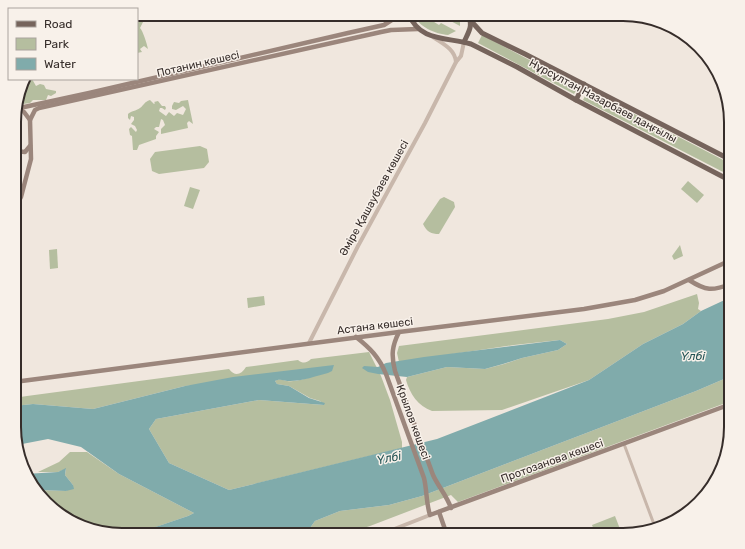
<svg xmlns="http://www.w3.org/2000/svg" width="745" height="549" viewBox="0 0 745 549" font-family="Rubik,sans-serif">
	<rect width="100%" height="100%" fill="#f0e7de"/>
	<g fill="#b5be9f">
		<path d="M415,14H425L427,16L426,17L439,25L441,23L456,31L448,35C436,34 417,27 415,14Z"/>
		<path d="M443,14H458L460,21V26L445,18V16Z"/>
		<path d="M147,17L152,21L143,22L140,28C143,31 147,44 148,49L144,46L140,49L142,52L137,53V21Z"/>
		<path d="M482,35L579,86L574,94L478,43Z"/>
		<path d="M25,79H32L36,86L40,84L44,85L46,89L56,91V93L51,96L48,95L46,100H33L30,103L23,104V106L18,108L16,105Z"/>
		<path d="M588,90L731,164V170L729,175L583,100Z"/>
		<path d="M150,100L154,104L155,103L154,102L158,101L162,106H165L166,108L165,110L162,108H160L159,111L166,116L169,112L174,116L177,113L183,115L186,109L183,106L176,110L172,109V106L174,102L179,103L181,101L188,100L193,124L189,121L187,123L188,128L161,134V129L165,125L163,120L161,119L159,127H156L154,129L159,132L156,136V139L139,145L137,150H133L132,136L130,135L129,129L131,127L136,132L137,130L135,126L131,124L134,120V117L131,116L130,120L128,118V114C131,111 136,111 140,108C144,105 144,102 150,100Z"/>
		<path d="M200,146L207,149L209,162L204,168L159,174L152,171L150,159L155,152Z"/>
		<path d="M688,181L704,195L697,203L681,189Z"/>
		<path d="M190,187L200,190L193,209L184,206Z"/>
		<path d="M444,197L454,202L455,207L439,234C431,234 427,232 423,224L440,199Z"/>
		<path d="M680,245L683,256L674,260L672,256Z"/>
		<path d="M57,249L58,268L50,269L49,250Z"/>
		<path d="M697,294L699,303L698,309L701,311L683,324L643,344L589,380L502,410L432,411C418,406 410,394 406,380L407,377L447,367L485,369L504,364L522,358L558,350L567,344L560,340L514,345L399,362L397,353L399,346L608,319L644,312Z"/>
		<path d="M264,296L265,305L248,308L247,298Z"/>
		<path d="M369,352L381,376L390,400L402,442V448L229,490L169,463L149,429L156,419L259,400L324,405L320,401L310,398L289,386L277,384L275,381C280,378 282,380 287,381C296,382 305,379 313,376L185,386L93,409L33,404L14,406V398L27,396L229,369C235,377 241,375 246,367L298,360C303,364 307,363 311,359Z"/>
		<path d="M731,376V401L458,502L451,495L370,526L341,535H305L315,521L340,511L389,505L422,496L696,391Z"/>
		<path d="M70,452H87L119,474L194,513L188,516L147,530L131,534L116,535L81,527L51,508L37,490L66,491L73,485L65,475L66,469L58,472H38L59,462Z"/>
		<path d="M615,516L620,529L604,535H596L592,525Z"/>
	</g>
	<g fill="#80abab">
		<path d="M731,297V376L696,391L422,496L389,505L340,511L315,521L305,535H116C142,533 164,524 188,516L194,513L119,474L81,447L48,439L17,445L14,434V406L33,404L93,409L185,386L233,377L334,365L332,371L328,373C316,376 303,381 290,381C284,381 280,378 275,381L277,384L289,386L309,398L325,403L324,405L259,400L156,419L149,429L169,463L229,490L437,439L589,380L643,344L683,324L701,311Z"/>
		<path d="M560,340L567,344L558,350L522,358L503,364L485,369L447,367L407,377L378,374L368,372L362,368L364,366L378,367L386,363L424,357Z"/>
		<path d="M66,468L65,475L73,485L74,489L66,491L37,490L25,474L58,472Z"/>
	</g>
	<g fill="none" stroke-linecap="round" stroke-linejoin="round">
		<g stroke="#c8b7ab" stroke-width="3">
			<path d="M624,444L655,527"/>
			<path d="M654,525L683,514"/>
		</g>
		<g stroke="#c8b7ab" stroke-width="4">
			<path d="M433,37C443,44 455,49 456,62"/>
			<path d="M309,343L358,246L425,123L456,62L461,56L464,42"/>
			<path d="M379,535L430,515"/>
		</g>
		<g stroke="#9b867c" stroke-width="4.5">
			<path d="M18,108L24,112L30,120"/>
			<path d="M15,109L89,93L348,33L384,25L401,14"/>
			<path d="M15,151L25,152L30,146"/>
			<path d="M15,198L17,177L15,167"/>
			<path d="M15,208L21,197L31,159L30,120L35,110L39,108L381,32L391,30L418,29"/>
			<path d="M689,280C706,291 712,291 731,284"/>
			<path d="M399,332C392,346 391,355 395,371L433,475C438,486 447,496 451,508"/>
			<path d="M356,337C370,348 379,357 386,374L424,478C427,490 426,503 430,515L731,404"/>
			<path d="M14,382L399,332L584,309L635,300L664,291L731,260"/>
			<path d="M439,512L447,535"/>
		</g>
		<g stroke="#76645c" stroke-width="5">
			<path d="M409,14C419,42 448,37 471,44L517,67L576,100L731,181"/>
			<path d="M471,21L482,33L525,54L731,160"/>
			<path d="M464,42C469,31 474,25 467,14"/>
			<path d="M576,100L584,84"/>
		</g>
	</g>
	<g text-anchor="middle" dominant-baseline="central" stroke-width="3" stroke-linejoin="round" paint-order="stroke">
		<g font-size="11" fill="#362d2a" stroke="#f8f1ea">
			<text transform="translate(198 64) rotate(-13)">Потанин көшесі</text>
			<text transform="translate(603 101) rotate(28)">Нұрсұлтан Назарбаев даңғылы</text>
			<text transform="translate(374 198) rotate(-61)">Әміре Қашаубаев көшесі</text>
			<text transform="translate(375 326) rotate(-7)">Астана көшесі</text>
			<text transform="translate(413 422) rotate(70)">Крылов көшесі</text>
			<text transform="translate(552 461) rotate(-20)">Протозанова көшесі</text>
		</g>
		<g font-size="12" font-style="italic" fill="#235354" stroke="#f8f1ea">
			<text x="693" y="356">Үлбі</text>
			<text transform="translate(389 458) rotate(-12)">Үлбі</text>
		</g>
	</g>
	<path d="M0 0H745V549H0ZM122 21H623A101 101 0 0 1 724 122V427A101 101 0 0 1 623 528H122A101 101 0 0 1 21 427V122A101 101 0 0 1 122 21Z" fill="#f8f1ea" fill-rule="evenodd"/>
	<path fill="none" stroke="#362d2a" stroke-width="2" d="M122 21H623A101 101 0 0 1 724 122V427A101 101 0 0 1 623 528H122A101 101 0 0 1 21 427V122A101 101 0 0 1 122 21Z"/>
	<rect x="8" y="8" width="130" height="72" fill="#f8f1ea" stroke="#aaa39d"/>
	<rect x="16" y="21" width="20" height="6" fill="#76645c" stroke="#aaa39d"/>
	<text x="44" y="28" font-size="12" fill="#362d2a">Road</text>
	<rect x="16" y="38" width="20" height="12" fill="#b5be9f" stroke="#aaa39d"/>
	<text x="44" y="48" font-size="12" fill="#362d2a">Park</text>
	<rect x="16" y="58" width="20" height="12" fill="#80abab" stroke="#aaa39d"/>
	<text x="44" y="68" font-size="12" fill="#362d2a">Water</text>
</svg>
